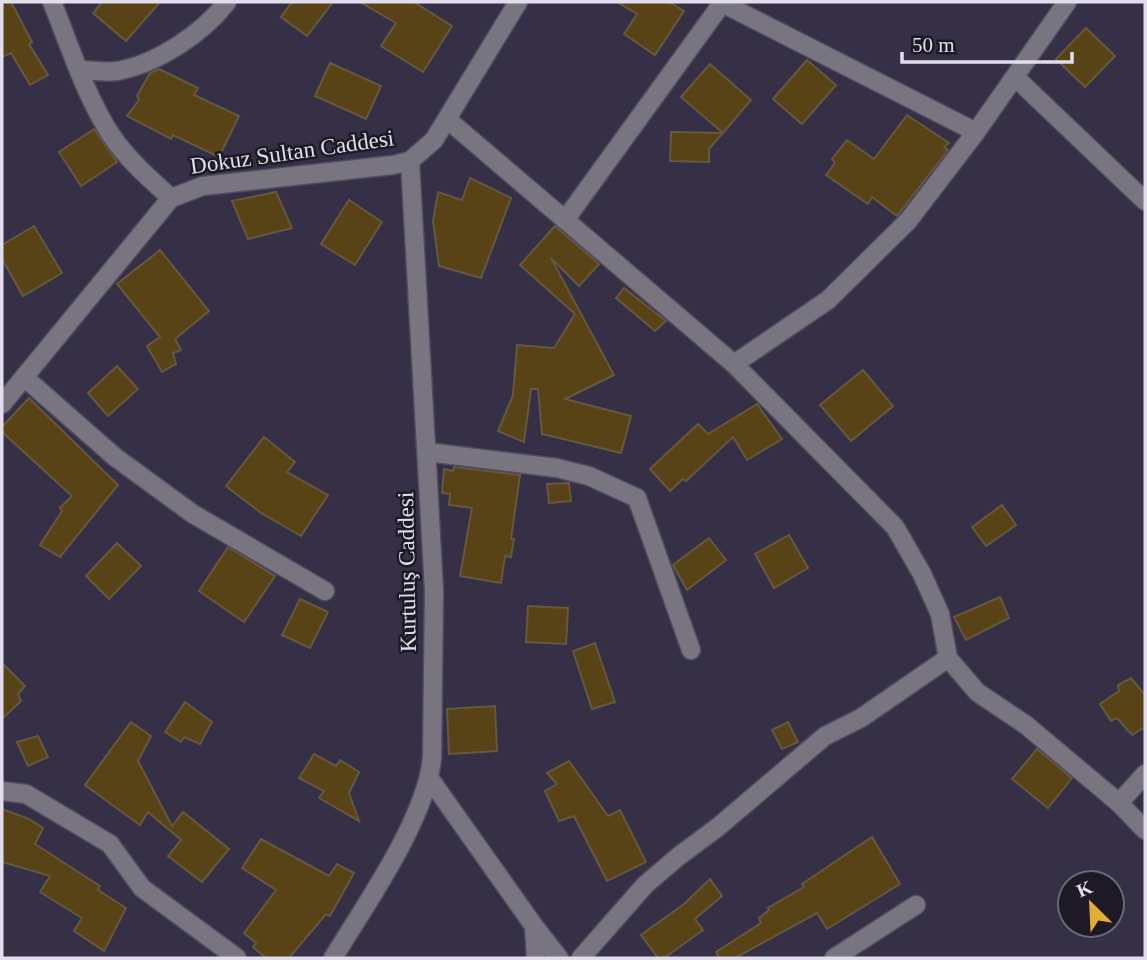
<svg xmlns="http://www.w3.org/2000/svg" width="1147" height="960" viewBox="0 0 1147 960" font-family="'Times New Roman',serif">
	<rect width="100%" height="100%" fill="#363047"/>
	<g fill="#584317" stroke="#65583f" stroke-width="2">
		<path d="M2,2H11L32,42L29,44L48,75L30,85L11,53L2,57Z"/>
		<path d="M102,2H160L126,41L93,13Z"/>
		<path d="M292,2H333L307,36L281,17Z"/>
		<path d="M360,2H414L452,26L423,72L381,46L396,23Z"/>
		<path d="M617,2H669L684,11L655,55L624,34L637,14Z"/>
		<path d="M1086,28L1115,56L1085,87L1056,59Z"/>
		<path d="M807,60L836,85L802,124L773,99Z"/>
		<path d="M330,63L381,86L366,119L315,96Z"/>
		<path d="M710,64L751,100L723,133L681,97Z"/>
		<path d="M159,69L198,88L194,95L239,116L219,157L173,135L171,139L127,116L139,100L137,96L150,73Z"/>
		<path d="M907,115L949,143L944,147L948,150L897,216L872,197L868,204L826,175L835,163L832,159L847,140L874,159Z"/>
		<path d="M94,129L117,162L81,186L59,152Z"/>
		<path d="M671,132L723,133L709,149V162L670,161Z"/>
		<path d="M470,178L511,198L481,278L439,266L433,221L438,192L462,200Z"/>
		<path d="M276,192L292,228L248,239L232,201Z"/>
		<path d="M349,200L382,222L355,265L321,244Z"/>
		<path d="M34,226L62,273L23,296L2,259V245Z"/>
		<path d="M555,226L599,264L579,286L551,258L614,375L565,399L631,416L621,453L542,434L538,389H531L524,442L498,431L513,395L517,345L554,348L575,314L520,265Z"/>
		<path d="M160,250L209,311L175,339L181,350L173,353L176,364L162,372L147,346L160,337L117,284Z"/>
		<path d="M624,288L666,321L655,331L616,298Z"/>
		<path d="M117,366L138,389L108,416L88,393Z"/>
		<path d="M863,370L893,406L851,441L820,405Z"/>
		<path d="M29,398L118,485L60,557L40,545L62,511L60,508L72,496L2,432V427Z"/>
		<path d="M757,404L782,439L747,460L733,437L686,481L683,479L670,491L650,469L698,424L708,434Z"/>
		<path d="M264,437L295,462L287,472L328,495L301,536L261,513L226,486Z"/>
		<path d="M454,467L520,475L511,539H514L511,557L505,556L501,583L460,576L472,508L449,505L450,494L442,493L444,469L453,471Z"/>
		<path d="M569,483L571,501L549,503L547,484Z"/>
		<path d="M1002,505L1016,525L986,546L972,527Z"/>
		<path d="M789,535L808,568L774,588L755,554Z"/>
		<path d="M709,538L726,560L687,590L673,565Z"/>
		<path d="M117,543L141,566L109,599L86,576Z"/>
		<path d="M228,547L275,576L244,622L199,591Z"/>
		<path d="M1000,597L1009,618L966,640L954,617Z"/>
		<path d="M300,599L328,612L310,648L282,635Z"/>
		<path d="M528,606L568,608L566,644L526,642Z"/>
		<path d="M595,643L615,702L592,709L573,651Z"/>
		<path d="M2,663L25,686L18,694L21,701L2,719Z"/>
		<path d="M1131,678L1145,695V727L1132,735L1117,718L1111,721L1100,704L1119,691L1118,685Z"/>
		<path d="M185,702L212,722L200,744L184,737L181,742L165,732Z"/>
		<path d="M495,706L497,751L449,754L447,709Z"/>
		<path d="M131,722L151,736L138,761L172,826L183,812L229,849L202,882L168,856L181,840L148,812L140,825L85,785Z"/>
		<path d="M788,722L798,742L782,749L772,730Z"/>
		<path d="M38,736L48,757L28,766L17,742Z"/>
		<path d="M1037,749L1072,778L1048,808L1012,779Z"/>
		<path d="M314,754L336,766L340,760L359,772L349,793L359,821L319,798L324,791L299,778Z"/>
		<path d="M569,761L608,816L620,810L646,862L607,881L574,816L559,821L545,791L557,784L547,773Z"/>
		<path d="M2,809L29,819L43,828L35,844L100,886L98,890L126,908L104,951L74,931L82,918L40,892L50,876L2,862Z"/>
		<path d="M872,837L900,884L827,929L817,913L735,958H719L716,952L761,923L759,918L769,910L768,908L804,887L802,884Z"/>
		<path d="M261,839L329,876L337,864L354,873L330,916L326,914L289,958H266L253,947L256,943L244,933L276,890L242,868Z"/>
		<path d="M710,879L722,896L695,919L703,930L664,958H658L641,935L684,904Z"/>
	</g>
	<g fill="none" stroke-linecap="round" stroke-linejoin="round">
		<g stroke="#514c62" stroke-width="21">
			<g id="minor">
				<path d="M52,2C70,46 85,95 111,135C127,159 150,179 171,198"/>
				<path d="M722,3L976,132"/>
				<path d="M79,70C91,70 105,73 117,71C157,64 203,33 227,2"/>
				<path d="M1015,77L1145,201"/>
				<path d="M448,120L734,364L895,527L922,574L940,614L948,658L977,692L1026,725L1119,803L1145,830"/>
				<path d="M565,220L723,2"/>
				<path d="M734,364L828,300L908,221L976,132L1067,2"/>
				<path d="M25,378L115,457L193,514L325,591"/>
				<path d="M2,404L171,198L203,186L393,165L410,161L434,140L518,2"/>
				<path d="M427,452L557,468L589,476L637,498L691,650"/>
				<path d="M430,779L534,926L536,958"/>
				<path d="M2,791L26,794L110,844L142,888L237,958"/>
				<path d="M1119,803L1145,774"/>
				<path d="M534,926L559,958"/>
				<path d="M333,958C366,904 426,819 432,758L434,590L410,161"/>
				<path d="M581,958L645,885L679,856L718,827L825,736L861,718L948,658"/>
				<path d="M834,958L916,905"/>
			</g>
		</g>
		<use href="#minor" stroke="#787581" stroke-width="18"/>
	</g>
	<g text-anchor="middle" dominant-baseline="central" stroke-width="5" stroke-linejoin="round" paint-order="stroke">
		<g font-size="23" fill="#e1dded" stroke="#1d1a25">
			<text transform="translate(292 152) rotate(-8)">Dokuz Sultan Caddesi</text>
			<text transform="translate(407 572) rotate(-91)">Kurtuluş Caddesi</text>
		</g>
	</g>
	<rect width="1147" height="960" fill="none" stroke="#e1dded" stroke-width="7"/>
	<g transform="translate(1091 904) rotate(336)"><circle r="33" fill="#1d1a25" stroke="#6b6875" stroke-width="2"/>
	<path d="M0-5L12 26L0 18L-12 26Z" fill="#e3ae35"/>
	<text y="-10" font-size="19" font-weight="bold" text-anchor="middle" fill="#e1dded">K</text>
	</g>
	<path d="M902 52v10h170v-10" fill="none" stroke="#e1dded" stroke-width="3.5"/>
	<text x="912" y="52" font-size="21" fill="#e1dded" stroke="#1d1a25" stroke-width="5" paint-order="stroke">50 m</text>
</svg>
